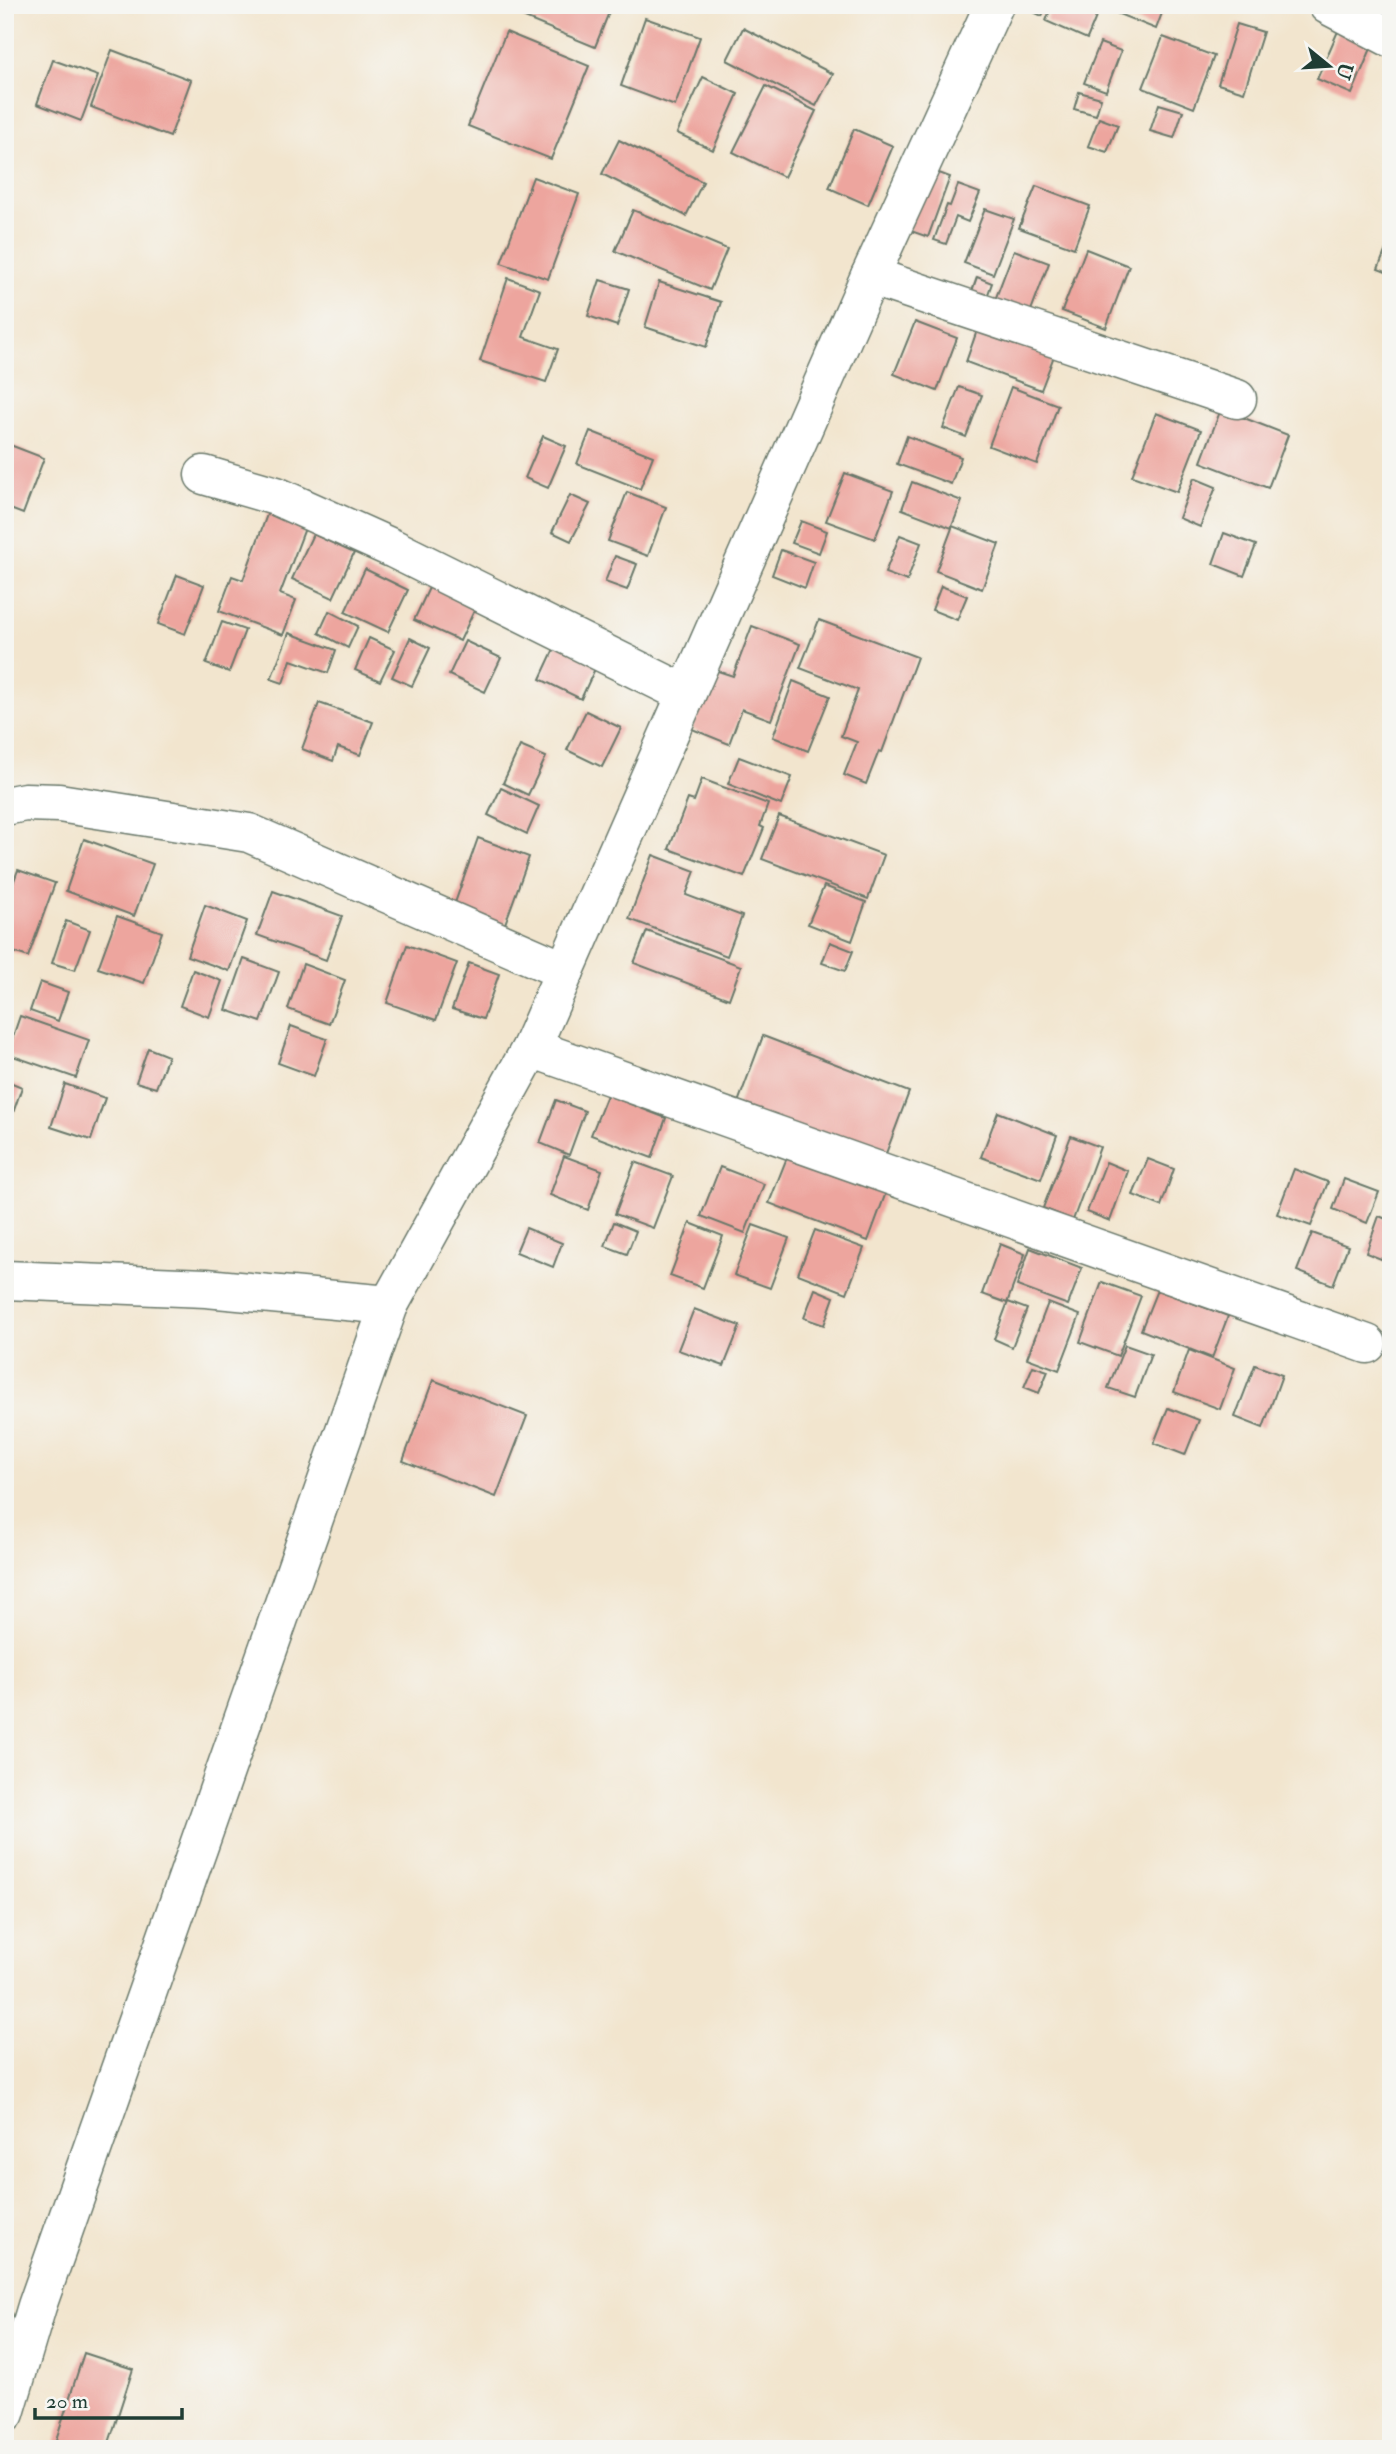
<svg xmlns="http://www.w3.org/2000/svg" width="1396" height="2454" viewBox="0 0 1396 2454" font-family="'IM FELL Double Pica',serif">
	<rect width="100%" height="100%" fill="#f6f6f2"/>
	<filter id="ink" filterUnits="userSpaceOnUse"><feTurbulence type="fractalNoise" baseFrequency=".0143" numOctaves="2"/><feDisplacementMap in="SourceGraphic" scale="14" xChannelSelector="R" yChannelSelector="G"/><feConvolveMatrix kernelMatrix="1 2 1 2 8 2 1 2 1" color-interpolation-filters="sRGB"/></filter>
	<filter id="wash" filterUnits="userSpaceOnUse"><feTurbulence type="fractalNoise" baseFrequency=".00686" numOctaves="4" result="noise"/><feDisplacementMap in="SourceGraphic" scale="28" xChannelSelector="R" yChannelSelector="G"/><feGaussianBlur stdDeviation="1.57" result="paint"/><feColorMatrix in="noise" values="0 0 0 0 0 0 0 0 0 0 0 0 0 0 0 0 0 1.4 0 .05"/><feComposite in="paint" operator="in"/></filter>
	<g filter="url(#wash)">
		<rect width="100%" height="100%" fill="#f2e5ce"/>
		<g id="blocks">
			<g fill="#eda59e">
				<path d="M519,5H612L595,47L515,14Z"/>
				<path d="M1018,5H1047L1042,16Z"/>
				<path d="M1052,5H1101L1087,39L1046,21Z"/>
				<path d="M1107,5H1165L1156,29L1106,9Z"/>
				<path d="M645,18L700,37L675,106L621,86Z"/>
				<path d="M1237,24L1263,32L1244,92L1218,84Z"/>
				<path d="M743,28L833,74L816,106L727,60Z"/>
				<path d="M1338,31L1372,46L1352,94L1317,79Z"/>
				<path d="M506,32L589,66L551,159L468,126Z"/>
				<path d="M1163,37L1214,56L1194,108L1143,88Z"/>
				<path d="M1100,43L1121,51L1106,91L1084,83Z"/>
				<path d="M112,50L191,80L170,137L91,107Z"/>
				<path d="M53,60L98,76L81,121L37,104Z"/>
				<path d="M703,77L738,94L713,150L677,133Z"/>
				<path d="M766,86L816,111L784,177L733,152Z"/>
				<path d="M1079,92L1101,98L1096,115L1074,109Z"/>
				<path d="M1159,104L1183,111L1174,138L1150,131Z"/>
				<path d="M1099,118L1118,125L1107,152L1088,146Z"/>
				<path d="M854,129L893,146L868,205L829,188Z"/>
				<path d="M619,140L703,182L686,216L602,174Z"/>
				<path d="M931,170L950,177L928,237L908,230Z"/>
				<path d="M533,177L579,194L548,279L501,263Z"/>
				<path d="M958,185L980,193L968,222L956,217L946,244L934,240L947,205L950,206Z"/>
				<path d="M1036,186L1090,206L1074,248L1019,228Z"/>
				<path d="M985,209L1014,219L993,274L964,263Z"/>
				<path d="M633,210L727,249L710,290L615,251Z"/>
				<path d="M1391,237V274L1378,269Z"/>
				<path d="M1086,249L1129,266L1106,328L1062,311Z"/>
				<path d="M1014,250L1049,263L1027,321L992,308Z"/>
				<path d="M977,277L992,283L984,305L969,300Z"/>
				<path d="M508,278L540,290L523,337L558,349L546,382L480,361Z"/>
				<path d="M600,280L629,289L617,326L588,316Z"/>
				<path d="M659,282L721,302L706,347L645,327Z"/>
				<path d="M981,319L1057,348L1041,390L966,362Z"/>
				<path d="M915,322L957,338L937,391L894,374Z"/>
				<path d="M959,387L982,395L966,437L943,428Z"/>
				<path d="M1011,387L1058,405L1037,464L989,446Z"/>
				<path d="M1221,409L1288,435L1268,488L1201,462Z"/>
				<path d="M1156,413L1201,430L1177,492L1132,476Z"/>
				<path d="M590,431L653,456L640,489L577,464Z"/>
				<path d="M543,436L566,446L548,488L525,478Z"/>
				<path d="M907,436L961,457L951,484L897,464Z"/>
				<path d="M5,443L44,458L23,514L5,507Z"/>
				<path d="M845,473L893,491L875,539L826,521Z"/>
				<path d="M1194,478L1216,487L1200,527L1179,518Z"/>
				<path d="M912,482L962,501L952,526L999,544L982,589L936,571L952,528L902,509Z"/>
				<path d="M627,492L666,507L648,556L608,541Z"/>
				<path d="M570,495L590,504L571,541L552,532Z"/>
				<path d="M272,501L310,515L280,594L296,600L283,635L219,611L232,576L243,580Z"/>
				<path d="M801,521L827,531L819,553L792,543Z"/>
				<path d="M1224,533L1256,545L1244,576L1213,564Z"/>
				<path d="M313,534L354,553L333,598L292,579Z"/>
				<path d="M900,535L921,543L907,581L885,573Z"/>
				<path d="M781,550L814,562L805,588L772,575Z"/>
				<path d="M615,556L637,564L627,590L605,582Z"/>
				<path d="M365,569L408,590L388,632L345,612Z"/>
				<path d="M177,575L204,585L185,634L158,624Z"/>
				<path d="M434,577L480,598L460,641L414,620Z"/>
				<path d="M941,586L967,596L957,620L932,610Z"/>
				<path d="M329,611L358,626L348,648L319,633Z"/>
				<path d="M819,620L917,657L882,752L879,751L866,784L844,775L857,742L841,736L858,690L800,668Z"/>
				<path d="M222,622L245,630L229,672L206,664Z"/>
				<path d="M752,626L800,644L771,720L742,709L729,744L692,729L715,670L733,676Z"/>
				<path d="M289,633L336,650L328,673L291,660L283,683L271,679Z"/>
				<path d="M369,638L395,650L380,681L355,670Z"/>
				<path d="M410,638L430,648L412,686L392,677Z"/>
				<path d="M559,638L600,658L581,699L540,679Z"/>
				<path d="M465,641L501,658L485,692L449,675Z"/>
				<path d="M793,681L830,696L808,751L773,737Z"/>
				<path d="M319,703L373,722L360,755L338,747L333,761L302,749Z"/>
				<path d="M586,711L621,728L602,767L567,750Z"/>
				<path d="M520,746L546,757L528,795L503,783Z"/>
				<path d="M739,757L792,777L781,805L728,784Z"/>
				<path d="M702,779L768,804L760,826L764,828L744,877L669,849L688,799L694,801Z"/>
				<path d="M501,788L539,806L527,834L488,815Z"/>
				<path d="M779,816L884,855L868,899L762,859Z"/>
				<path d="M478,838L529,857L501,935L450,917Z"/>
				<path d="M84,839L153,864L134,916L66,891Z"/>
				<path d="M653,855L695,871L686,895L742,916L727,956L629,919Z"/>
				<path d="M18,870L55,883L28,957L5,949V905Z"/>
				<path d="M824,886L866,902L852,941L808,924Z"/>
				<path d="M273,891L342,916L326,960L257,935Z"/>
				<path d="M205,905L247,921L229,971L187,956Z"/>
				<path d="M117,916L162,932L144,983L98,968Z"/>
				<path d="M66,921L90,930L75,970L52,963Z"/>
				<path d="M647,931L741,966L729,999L634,963Z"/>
				<path d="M830,942L853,951L845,971L822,963Z"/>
				<path d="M407,945L457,963L436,1020L387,1003Z"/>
				<path d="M244,959L279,972L261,1022L226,1010Z"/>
				<path d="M469,963L499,974L483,1019L452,1009Z"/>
				<path d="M303,964L345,980L329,1024L288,1009Z"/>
				<path d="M193,970L222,981L209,1017L180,1006Z"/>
				<path d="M40,982L68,992L58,1021L30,1011Z"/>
				<path d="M20,1016L89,1040L76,1078L7,1054Z"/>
				<path d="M291,1026L327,1039L314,1076L278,1063Z"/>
				<path d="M763,1036L909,1092L882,1164L736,1108Z"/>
				<path d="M148,1048L168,1056L156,1088L136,1082Z"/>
				<path d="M5,1080L22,1087L6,1133H5Z"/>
				<path d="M65,1084L105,1098L91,1140L51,1127Z"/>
				<path d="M607,1095L666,1118L652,1158L591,1135Z"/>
				<path d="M556,1100L585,1111L569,1155L540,1143Z"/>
				<path d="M998,1112L1057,1135L1041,1179L981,1157Z"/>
				<path d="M1071,1136L1100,1147L1073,1220L1043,1208Z"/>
				<path d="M790,1150L888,1187L868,1241L769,1203Z"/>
				<path d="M564,1156L602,1170L588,1210L550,1195Z"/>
				<path d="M1148,1159L1174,1169L1161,1206L1133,1195Z"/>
				<path d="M635,1162L673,1176L653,1228L615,1214Z"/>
				<path d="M1106,1162L1128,1171L1110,1221L1087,1212Z"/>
				<path d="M720,1167L764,1184L745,1233L701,1216Z"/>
				<path d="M1294,1169L1328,1182L1311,1226L1277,1214Z"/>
				<path d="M1344,1179L1379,1192L1367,1223L1333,1209Z"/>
				<path d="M1379,1216L1391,1221V1263L1366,1253Z"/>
				<path d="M614,1222L636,1231L627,1254L605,1246Z"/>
				<path d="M690,1223L723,1236L703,1288L670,1276Z"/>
				<path d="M753,1225L789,1238L770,1288L734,1275Z"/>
				<path d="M526,1228L562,1243L553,1267L516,1252Z"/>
				<path d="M815,1230L864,1248L847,1293L798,1274Z"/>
				<path d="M1312,1233L1348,1246L1333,1285L1297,1271Z"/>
				<path d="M1000,1244L1025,1254L1007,1303L982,1294Z"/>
				<path d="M1030,1248L1082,1268L1068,1305L1017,1286Z"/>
				<path d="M1102,1282L1141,1296L1118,1356L1080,1342Z"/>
				<path d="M815,1289L834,1297L824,1325L804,1318Z"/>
				<path d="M1157,1290L1228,1316L1212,1358L1141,1330Z"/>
				<path d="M1008,1302L1027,1309L1012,1347L994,1339Z"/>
				<path d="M1048,1303L1080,1315L1059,1370L1027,1358Z"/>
				<path d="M694,1309L740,1326L724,1366L678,1350Z"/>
				<path d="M1125,1345L1151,1354L1135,1397L1108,1388Z"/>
				<path d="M1189,1350L1235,1368L1220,1409L1174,1392Z"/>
				<path d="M1255,1365L1282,1375L1263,1428L1235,1417Z"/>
				<path d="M1033,1366L1048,1371L1039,1393L1024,1387Z"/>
				<path d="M433,1380L527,1416L496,1497L403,1461Z"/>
				<path d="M1168,1408L1199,1420L1185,1455L1154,1443Z"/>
				<path d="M84,2353L133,2369L107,2449H53Z"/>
			</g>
		</g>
	</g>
	<g filter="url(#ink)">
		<use href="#blocks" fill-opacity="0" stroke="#69786a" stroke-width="2"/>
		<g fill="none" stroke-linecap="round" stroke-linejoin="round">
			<g stroke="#69786a" stroke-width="41">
				<g id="street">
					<path d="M1328,5L1391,38"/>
					<path d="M870,276L1237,399"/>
					<path d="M204,475L276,496L394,549L686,694"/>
					<path d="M5,806L25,802L59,803L249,833L565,971"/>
					<path d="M531,1048L1367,1344"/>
					<path d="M5,1280L206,1288L389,1305L531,1048L870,276L994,5"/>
					<path d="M5,2413L37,2306L389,1305"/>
				</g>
			</g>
			<use href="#street" stroke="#fff" stroke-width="38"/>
		</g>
	</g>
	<rect width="1396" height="2454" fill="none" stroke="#f6f6f2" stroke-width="28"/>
	<g transform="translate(1329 66) rotate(108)" stroke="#f6f6f2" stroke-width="5" paint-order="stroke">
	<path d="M0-5L12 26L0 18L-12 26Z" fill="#1f3d34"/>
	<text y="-10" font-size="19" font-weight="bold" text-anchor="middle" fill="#1f3d34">U</text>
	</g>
	<path d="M35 2408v10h147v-10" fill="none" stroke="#1f3d34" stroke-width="3.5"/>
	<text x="46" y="2408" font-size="21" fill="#1f3d34" stroke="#f6f6f2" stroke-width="5" paint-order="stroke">20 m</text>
</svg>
